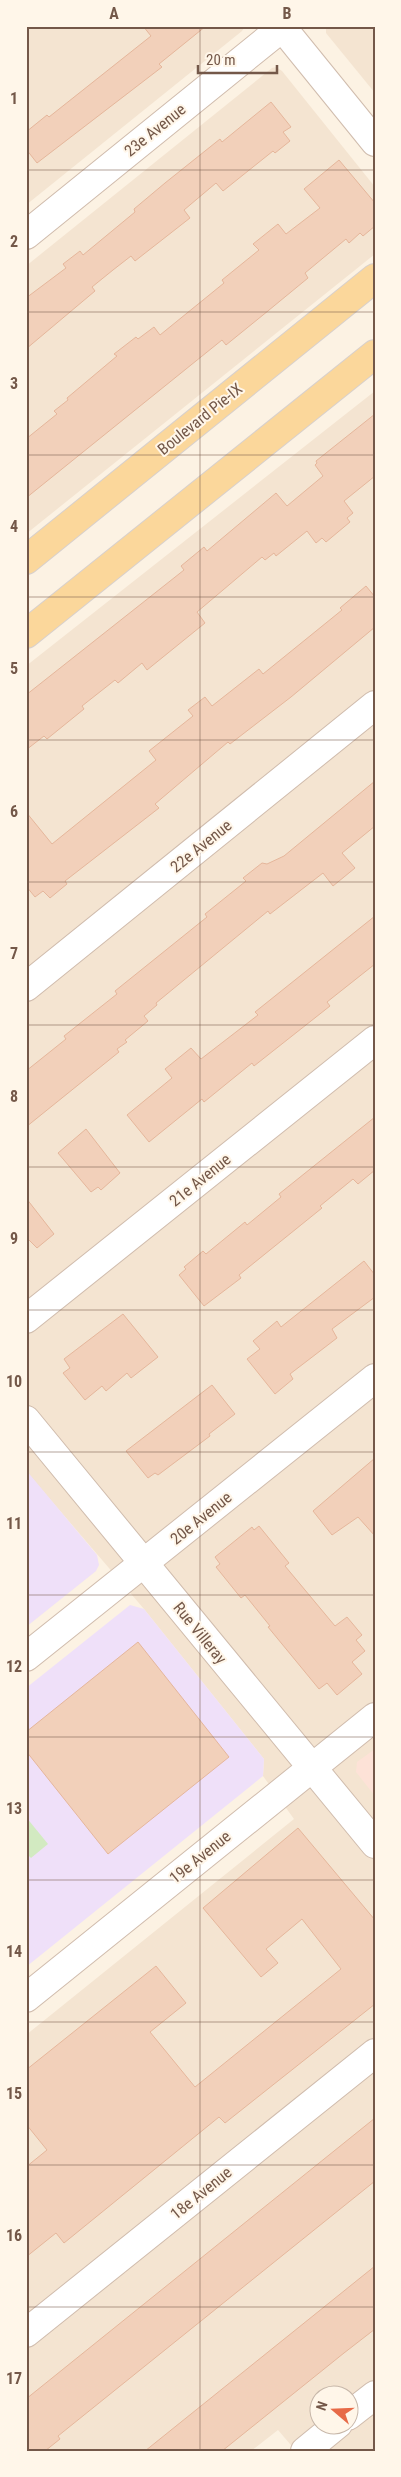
<svg xmlns="http://www.w3.org/2000/svg" width="401" height="2477" viewBox="0 0 401 2477" font-family="'Roboto Condensed',sans-serif">
	<rect width="100%" height="100%" fill="#fcf2e3"/>
	<g fill="#f4e4d1" fill-rule="evenodd">
		<path d="M26,26H245L242,31L26,205Z"/>
		<path d="M326,26H375V93L326,33Z"/>
		<path d="M276,67L282,71L375,187V254L26,534V266L272,68Z"/>
		<path d="M375,391V2451H296L278,2430L251,2451H26V2035L294,1819L263,1776L264,1759L144,1609L26,1471V666ZM318,2394H348V2424H318Z"/>
	</g>
	<path fill="#fde2d7" d="M375,1749V1796L356,1772L357,1762Z"/>
	<g fill="#efe0f9">
		<path d="M26,1470L97,1555L99,1565L96,1571L26,1627Z"/>
		<path d="M130,1605L144,1609L264,1759L263,1776L26,1967V1688Z"/>
	</g>
	<path fill="#d2eac1" d="M26,1817L48,1844L31,1858L26,1853Z"/>
	<g fill="#f2d0ba" stroke="#e5b69b">
		<path d="M143,26H206L159,64L162,67L37,163L26,149V132L47,115L49,117L151,36Z"/>
		<path d="M271,102L291,127L283,132L290,141L275,153L273,151L223,191L216,183L184,210L190,218L135,261L131,256L113,270L92,287L95,291L26,349V298L66,268L63,264L80,251L83,255L135,212L134,209L165,183L220,139L222,142Z"/>
		<path d="M339,160L375,203V226L363,236L360,233L349,243L346,239L305,273L308,278L263,315L226,345L222,340L26,498V439L57,414L54,411L68,400L67,398L117,356L114,354L136,337L138,339L154,327L160,335L224,283L222,280L259,250L253,244L278,224L286,234L320,208L304,189Z"/>
		<path d="M375,414V476L344,501L353,513L347,518L350,522L326,542L322,538L316,543L307,531L276,556L274,553L265,560L262,557L197,612L205,623L147,670L142,663L118,683L115,680L82,706L84,709L47,739L44,736L26,750V695L184,570L181,566L204,547L207,551L276,493L287,506L323,476L315,465L317,463L316,461Z"/>
		<path d="M366,586L375,597V627L291,697L230,744L228,742L155,804L159,808L65,881L67,884L50,898L43,891L35,897L26,886V812L52,844L156,760L149,751L193,716L188,710L205,697L212,706L259,669L263,674L342,610L340,608Z"/>
		<path d="M375,781V826L342,853L355,868L333,886L323,873L270,914L268,911L156,1003L157,1005L144,1016L148,1021L125,1040L127,1042L117,1049L119,1052L26,1127V1071L66,1039L64,1036L117,994L115,991L207,917L205,914L246,881L243,878L262,863L267,864L284,856Z"/>
		<path d="M375,916V964L327,1002L330,1006L254,1066L252,1063L204,1102L202,1099L149,1142L127,1115L172,1078L165,1069L191,1048L201,1059L258,1015L255,1012Z"/>
		<path d="M375,1117V1170L358,1184L353,1179L320,1206L322,1208L239,1275L241,1278L204,1306L179,1275L186,1269L184,1267L203,1251L206,1254L245,1222L247,1225L281,1197L279,1194Z"/>
		<path d="M86,1129L120,1173L101,1190L98,1187L91,1192L58,1153Z"/>
		<path d="M26,1198L54,1234L37,1248L26,1237Z"/>
		<path d="M364,1261L375,1275V1297L332,1329L337,1338L290,1374L293,1379L275,1394L247,1359L260,1349L253,1341L277,1321L281,1327Z"/>
		<path d="M123,1314L158,1357L131,1378L127,1373L106,1391L102,1386L85,1400L63,1373L70,1368L64,1359Z"/>
		<path d="M212,1385L235,1414L209,1434L210,1436L158,1475L155,1473L148,1478L126,1451Z"/>
		<path d="M375,1458V1536L358,1517L332,1535L313,1511Z"/>
		<path d="M259,1526L289,1563L285,1566L335,1626L347,1617L362,1635L356,1640L365,1651L352,1662L362,1674L337,1695L327,1683L319,1689L268,1627L270,1626L245,1595L241,1598L216,1567L220,1564L215,1557L252,1527L254,1530Z"/>
		<path d="M138,1642L229,1757L108,1854L26,1751V1732Z"/>
		<path d="M298,1828L375,1920V2004L225,2123L219,2117L64,2243L56,2233L26,2257V2167L47,2150L26,2124V2070L156,1966L186,2003L150,2032L195,2087L341,1969L302,1919L266,1949L278,1963L261,1977L203,1908Z"/>
		<path d="M375,2118V2181L58,2436L60,2439L45,2451H26V2399Z"/>
		<path d="M375,2266V2329L344,2353L222,2451H145Z"/>
	</g>
	<g fill="none" stroke-linecap="round" stroke-linejoin="round">
		<g stroke="#d0bcad" stroke-width="30">
			<g id="minor">
				<path d="M281,26L375,142"/>
				<path d="M26,235L284,26"/>
				<path d="M26,987L375,705"/>
				<path d="M26,1319L375,1040"/>
				<path d="M26,1420L375,1844"/>
				<path d="M26,1657L375,1378"/>
				<path d="M26,1998L375,1717"/>
				<path d="M26,2333L375,2053"/>
				<path d="M348,2416L375,2395"/>
				<path d="M305,2451L338,2424"/>
			</g>
		</g>
		<g stroke="#d8d0cc" stroke-width="30">
			<g id="major">
				<path d="M26,560L375,278"/>
				<path d="M26,634L375,354"/>
			</g>
		</g>
		<use href="#minor" stroke="#fff" stroke-width="28"/>
		<use href="#major" stroke="#fbd79b" stroke-width="28"/>
	</g>
	<path fill="none" stroke="#745849" stroke-width="1" stroke-opacity="0.55" d="M200,26V2451M26,170H375M26,312H375M26,455H375M26,597H375M26,740H375M26,882H375M26,1025H375M26,1167H375M26,1310H375M26,1452H375M26,1595H375M26,1737H375M26,1880H375M26,2022H375M26,2165H375M26,2307H375"/>
	<g text-anchor="middle" dominant-baseline="central" stroke-width="4" stroke-linejoin="round" paint-order="stroke">
		<g font-size="16" fill="#745849" stroke="#fff6e9">
			<text transform="translate(155 130) rotate(-39)">23e Avenue</text>
			<text transform="translate(200 419) rotate(-39)">Boulevard Pie-IX</text>
			<text transform="translate(201 846) rotate(-39)">22e Avenue</text>
			<text transform="translate(200 1180) rotate(-39)">21e Avenue</text>
			<text transform="translate(201 1518) rotate(-39)">20e Avenue</text>
			<text transform="translate(200 1633) rotate(51)">Rue Villeray</text>
			<text transform="translate(200 1857) rotate(-39)">19e Avenue</text>
			<text transform="translate(201 2193) rotate(-39)">18e Avenue</text>
		</g>
	</g>
	<rect width="401" height="2477" fill="none" stroke="#fff6e9" stroke-width="55"/>
	<g transform="translate(334 2410) rotate(289)"><circle r="24" fill="#fff6e9" stroke="#c7b7a9"/>
	<path d="M0-4L9 19L0 12L-9 19Z" fill="#e76a47"/>
	<text y="-8" font-size="14" font-weight="bold" text-anchor="middle" fill="#745849">N</text>
	</g>
	<path d="M198 65v8h79v-8" fill="none" stroke="#745849" stroke-width="2.5"/>
	<text x="206" y="65" font-size="15" fill="#745849" stroke="#fff6e9" stroke-width="4" paint-order="stroke">20 m</text>
	<rect x="28" y="28" width="346" height="2422" fill="none" stroke="#745849" stroke-width="2"/>
	<g font-size="16" text-anchor="middle" font-weight="bold" fill="#745849">
		<text x="114" y="19">A</text>
		<text x="287" y="19">B</text>
		<text x="14" y="104">1</text>
		<text x="14" y="247">2</text>
		<text x="14" y="389">3</text>
		<text x="14" y="532">4</text>
		<text x="14" y="674">5</text>
		<text x="14" y="817">6</text>
		<text x="14" y="959">7</text>
		<text x="14" y="1102">8</text>
		<text x="14" y="1244">9</text>
		<text x="14" y="1387">10</text>
		<text x="14" y="1529">11</text>
		<text x="14" y="1672">12</text>
		<text x="14" y="1814">13</text>
		<text x="14" y="1957">14</text>
		<text x="14" y="2099">15</text>
		<text x="14" y="2241">16</text>
		<text x="14" y="2384">17</text>
	</g>
</svg>
